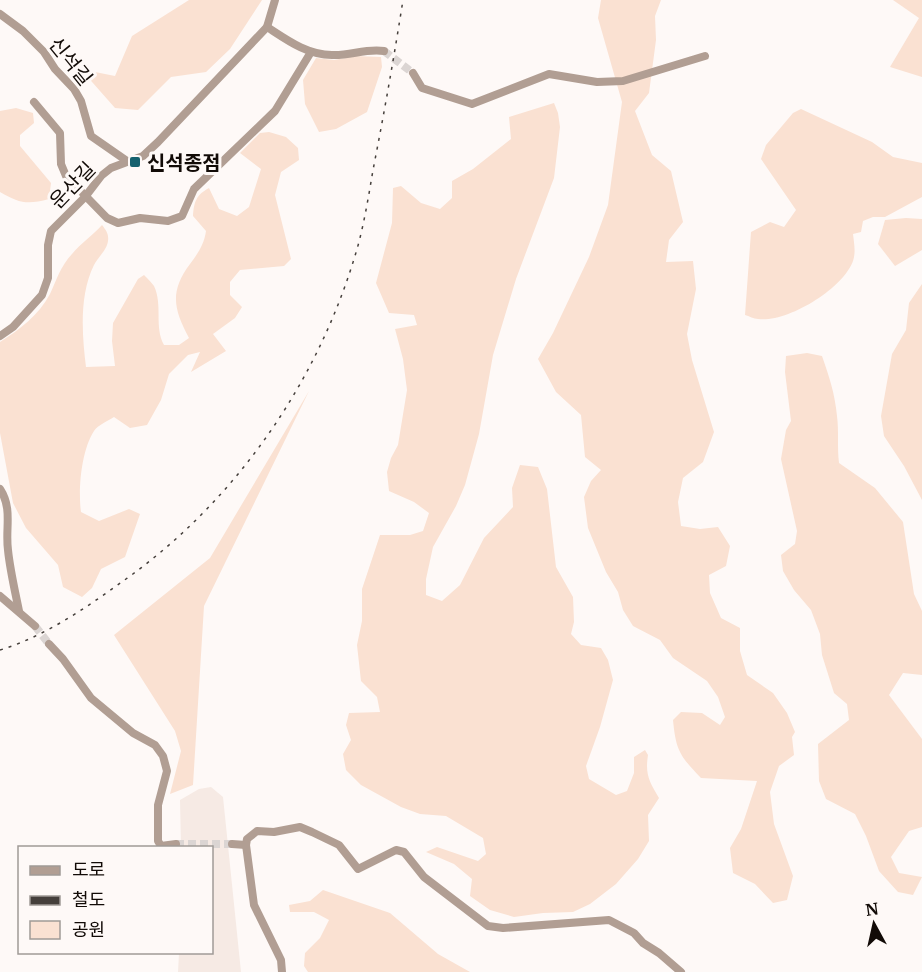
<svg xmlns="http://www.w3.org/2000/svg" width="922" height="972" viewBox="0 0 922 972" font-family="Merriweather,'Noto Sans KR',serif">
	<rect width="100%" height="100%" fill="#fef9f7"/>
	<path fill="#f6eae4" d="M211,787L223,797L241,972H178L179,953L212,952V848L181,847L180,800L199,789Z"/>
	<g fill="#fae1d2">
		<path d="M189,0H262L230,49L206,72L171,77L138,110L115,108L85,74L95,72L115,76L132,36Z"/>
		<path d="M601,0H661L655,16L656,40L649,93L635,111L652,155L671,171L683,222L669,240L666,262L693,261L696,289L687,334L692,360L714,432L703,462L683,478L678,502L681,526L700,529L718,527L730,546L726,566L709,575L710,593L721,618L740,628V651L747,675L773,693L787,713L795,732L792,737L794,755L779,766L770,792L774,824L793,876L787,900L773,903L755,884L733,873L730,848L741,829L757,781L701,778C680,756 676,751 673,720L681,712L702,713L720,725L725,717L718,697L707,681L673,658L660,640L633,626L623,610L618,592L606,572L588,528L584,497L591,481L601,470L585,457L581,415L556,392L538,359L553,333L589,257L608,205L622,102L598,18Z"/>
		<path d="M893,0H922V77L890,67L919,18Z"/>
		<path d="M356,56L381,57L382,67L367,112L336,129L319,132L305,104L303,80L316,58L334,60Z"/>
		<path d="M554,103L558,113L560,127L554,178L516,279L493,355L479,434L465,485L456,506L433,547L426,579V595L442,601L460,585L484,538L513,507L512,488L520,465L538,467L547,489L556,567L573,597L574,622L571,634L581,645L601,648L608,660L613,680L600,727L586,766L589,779L616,795L627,791L634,773V757L645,750L648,755C645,774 649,781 659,798L648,815L649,841L638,859L616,884L590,904L573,912L543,913L514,917L490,910L470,896L472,879L454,864L426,852L437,847L478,861L486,854L483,838L446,816L420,814L401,807L361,785L346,770L343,754L351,740L346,725L349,713L380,712L377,697L361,681L357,645L362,621V589L380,535H410L423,531L429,513L414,502L389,491L387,472L391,458L398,445L407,390L403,359L395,329L417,325L414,315L389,313L376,283L392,223L393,188L401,186L421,203L440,209L452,198V181L473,169L511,139L509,117Z"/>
		<path d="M16,108L33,113L34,123L20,135V146L51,183L49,199C27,205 19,203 0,192V111Z"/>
		<path d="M801,109L872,142L893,157L922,163V197L885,217H873L863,221L861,232L853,234C854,243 856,252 853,261C843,289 787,323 758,319C754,319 749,316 745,315L751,232L770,222L784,227L796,210L761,159L766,145L793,113Z"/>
		<path d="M269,132L286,137L298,148L299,160L281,172L275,195L291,259L284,266L240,270L230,282V295L242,307L235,318L213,334L226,351L191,372L200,352L188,355L169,374L161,400L147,425L130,428L114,417C108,421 98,425 94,431C81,451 78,490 81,512L99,521L129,509L140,514L125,557L101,569L92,588L82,597L63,587L58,565L26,528L13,503L0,433V342C19,330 39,315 50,294C57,279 60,267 72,254C81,243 93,235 102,225C106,230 109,234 108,241C107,250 98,257 94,265C79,295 82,335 86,367L115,366L112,341L113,323L138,279L144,275C147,278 152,283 154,286C163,305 154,327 164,345H179L189,338C174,310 169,292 190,264C198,253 204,245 206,231L193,216C194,202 196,195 209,188L219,209L237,216L249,207L261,169L240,153L260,133Z"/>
		<path d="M906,218L922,219V250L895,266L878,244L885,220Z"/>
		<path d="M922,284V500L904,466L884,436L881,416L892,354L906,330L909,303Z"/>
		<path d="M807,353L822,356C829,376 835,394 837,416C839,431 837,447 839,463L875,488L903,522L914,594L922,611V675L903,673L889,695L922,739V827L909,831L891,857L899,873L922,877L913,895L898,892L879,871L866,836L855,814L826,799L819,781L818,744L849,720L847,704L834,693L822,655L820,634L811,610L794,590L783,571L781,555L795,544L797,531L781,459L786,430L791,421L785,372L786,356Z"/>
		<path d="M309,391L204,606L193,785L170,794L181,751L175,731L114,635L210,558Z"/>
		<path d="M323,890L390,913L438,954L470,972H308L304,966L305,953L320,938L329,920L314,912H290L289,905L310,901Z"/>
	</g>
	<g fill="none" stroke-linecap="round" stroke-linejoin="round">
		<g stroke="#dbd5d3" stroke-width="8" stroke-dasharray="8 4" stroke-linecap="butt">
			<path d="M384,51L413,73"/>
			<path d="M35,626L49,644"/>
			<path d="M176,844H232"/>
		</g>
		<g stroke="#b19e93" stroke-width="8">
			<path d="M0,14L23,31L44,52L55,69L74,89L81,101L91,136L127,161"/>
			<path d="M267,27C287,40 307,55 332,55C350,56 366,48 384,51"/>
			<path d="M413,73L422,88L472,104L549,74L597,82L623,81L705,56"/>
			<path d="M34,102L60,133L61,164L66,176L107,218L118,223L140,218L168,221L182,216L194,189L275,111L311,52"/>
			<path d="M0,336L13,327L42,295L48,278V245L51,231L85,197L101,176L111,168L143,156L158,142L267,27L275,0"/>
			<path d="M0,489C13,509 5,528 8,550C10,570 15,591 19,611"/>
			<path d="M0,596L35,626"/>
			<path d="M49,644L63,659L91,698L133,733L155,745L163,756L167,771L158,805V841L161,846L176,844"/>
			<path d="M232,844L246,845L247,839L257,831L274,832L300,827L312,832L339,845L358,869L396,850L404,852L424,877L488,926L503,928L609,920L634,933L643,943L659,953L681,972"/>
			<path d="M246,845L254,905L281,960L282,972"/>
		</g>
		<path stroke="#453f3b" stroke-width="1.5" stroke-dasharray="3 6" stroke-linecap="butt" d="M0,650C46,636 87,607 126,579C239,498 322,376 359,242C365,218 369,194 373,170C384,114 394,57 403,0"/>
	</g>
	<rect fill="#16616e" stroke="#fef9f7" stroke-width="2" x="129" y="156" width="12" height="12" rx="3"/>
	<g text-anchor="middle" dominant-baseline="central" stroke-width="6" stroke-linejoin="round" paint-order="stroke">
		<g font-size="20" fill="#120b07" stroke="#fef9f7">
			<text transform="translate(71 61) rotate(51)">신석길</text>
			<text transform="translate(72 185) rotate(-46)">운산길</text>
		</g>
		<g font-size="20" font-weight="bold" fill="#120b07" stroke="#fef9f7" text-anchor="start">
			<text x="147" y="162">신석종점</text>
		</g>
	</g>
	<rect x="18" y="846" width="195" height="108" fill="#fef9f7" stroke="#a09a97" stroke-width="1.5"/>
	<rect x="30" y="866" width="30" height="9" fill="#b19e93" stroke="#a09a97" stroke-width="1.5"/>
	<text x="72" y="876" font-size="18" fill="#120b07">도로</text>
	<rect x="30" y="896" width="30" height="9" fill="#453f3b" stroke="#a09a97" stroke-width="1.5"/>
	<text x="72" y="906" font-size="18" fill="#120b07">철도</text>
	<rect x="30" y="921" width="30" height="18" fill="#fae1d2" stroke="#a09a97" stroke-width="1.5"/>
	<text x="72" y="936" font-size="18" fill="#120b07">공원</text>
	<g transform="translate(874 924) rotate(352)" stroke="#fef9f7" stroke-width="4.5" paint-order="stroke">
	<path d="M0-4.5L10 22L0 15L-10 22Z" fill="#120b07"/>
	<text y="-9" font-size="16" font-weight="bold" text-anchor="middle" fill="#120b07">N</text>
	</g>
</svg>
